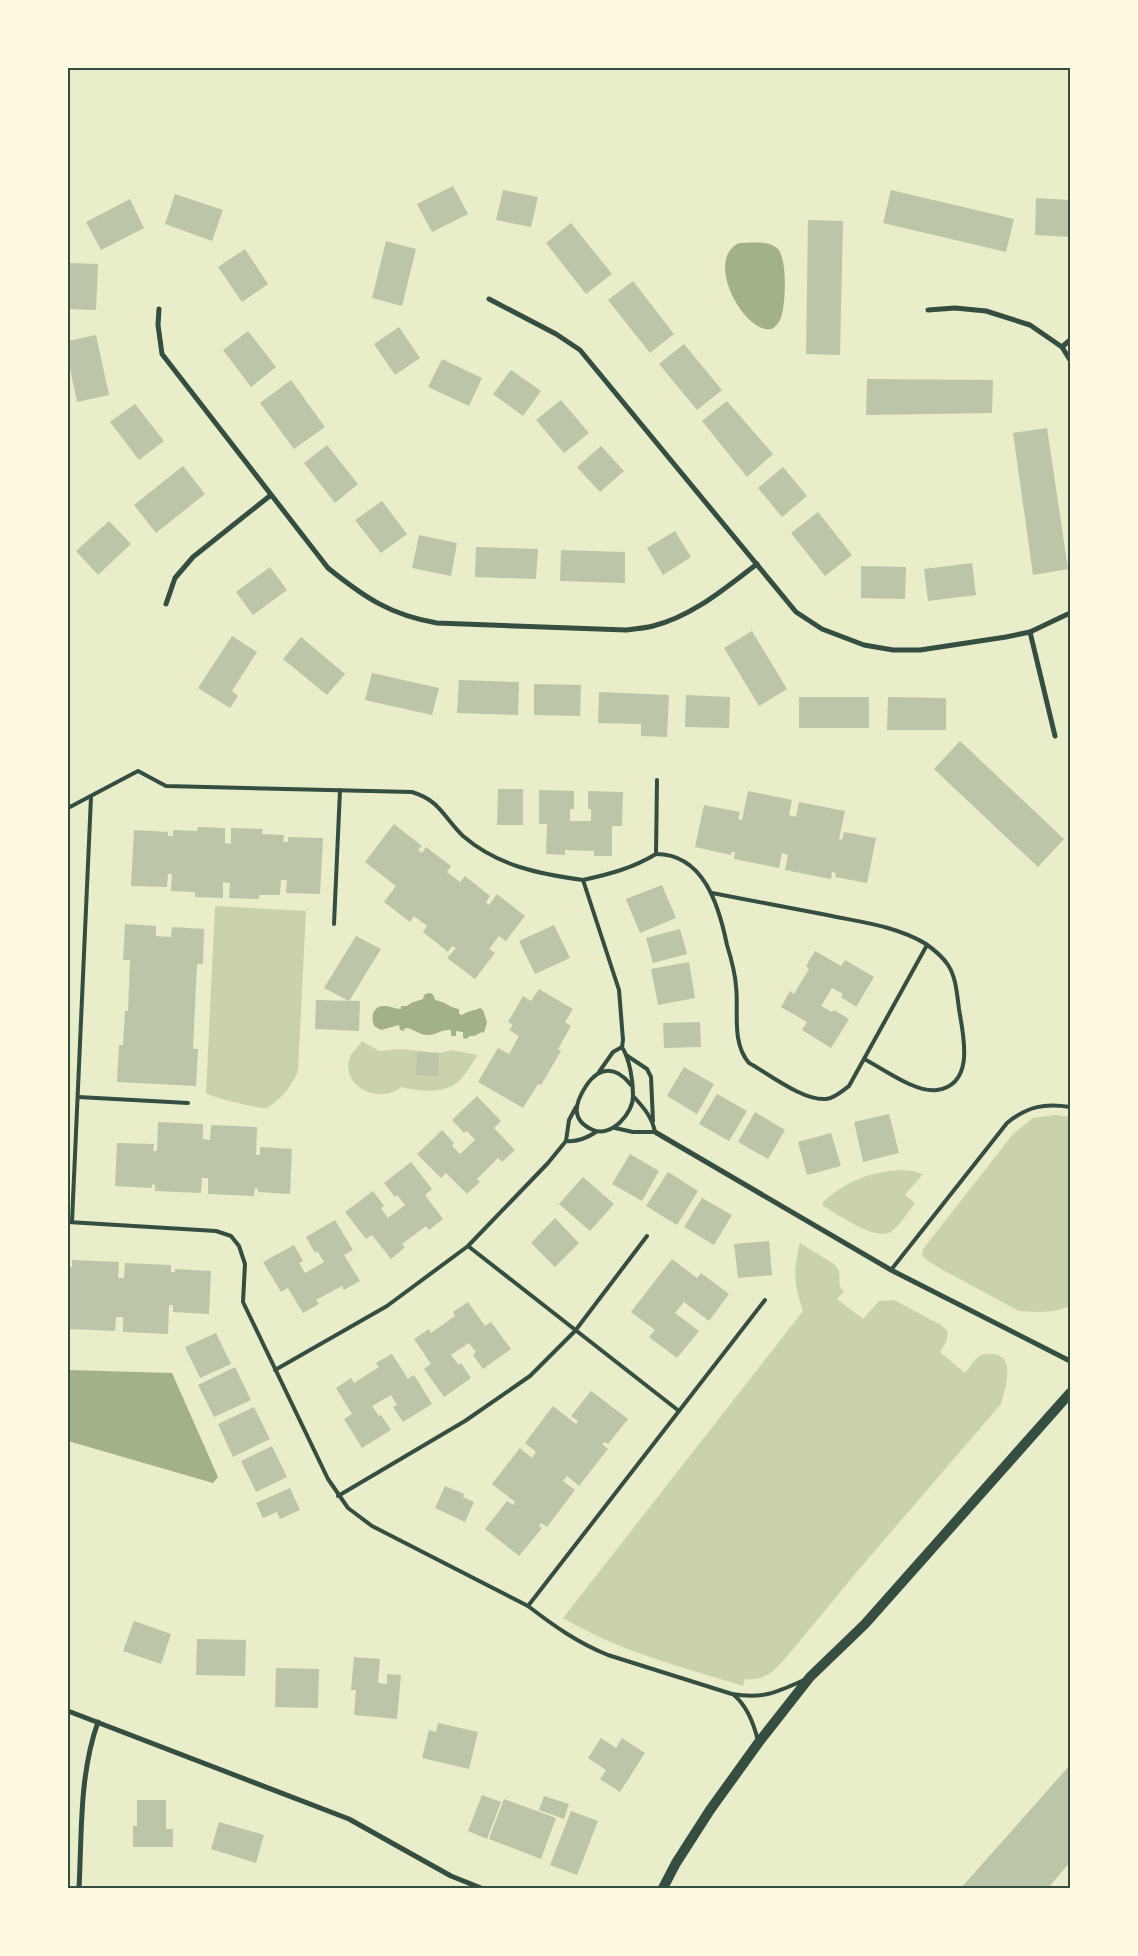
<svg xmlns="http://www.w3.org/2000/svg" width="1138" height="1956" viewBox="0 0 1138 1956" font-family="'Space Grotesk',sans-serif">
	<rect width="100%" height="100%" fill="#e9edc9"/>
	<g fill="#cad2ad">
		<path d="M215,906L306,911L298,1071C292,1086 281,1099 267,1108C259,1109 210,1097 206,1093Z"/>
		<path d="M362,1041L379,1051L401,1049L439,1053L451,1050L478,1055C472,1063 466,1074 459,1081C443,1095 419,1091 401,1087C381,1105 339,1087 350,1057C352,1052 359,1046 362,1041Z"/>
		<path d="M1055,1115L1070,1117V1305C1058,1314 1034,1312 1019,1311L941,1269L928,1261L922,1255L923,1249L1014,1133L1033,1118Z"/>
		<path d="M901,1170L914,1171L923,1174L905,1195L915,1203C908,1212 901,1224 892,1231C877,1243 838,1214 823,1206V1202C846,1181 870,1172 901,1170Z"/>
		<path d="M800,1243L834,1264L839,1271L840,1287L844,1291L837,1299L863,1319L879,1301L894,1300L941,1325L948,1331L946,1342L940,1352L965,1373C969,1369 972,1362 977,1358C981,1354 987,1354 992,1354C1017,1355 1005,1389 1001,1404L855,1574L784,1660C772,1673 763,1681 745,1679L743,1686C680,1666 620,1652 563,1618L803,1311C794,1285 793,1269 800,1243Z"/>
	</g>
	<g fill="#a3b18a">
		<path d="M739,243C749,243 768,240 777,248C788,257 786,308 780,320C778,324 775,327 772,329C745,335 703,260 739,243Z"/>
		<path d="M428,993H431L434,996L435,1000C444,1001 450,1008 459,1009V1014L462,1015C469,1010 474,1011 480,1008L483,1010L487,1022L484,1033L482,1032L474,1036H470L466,1039L463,1038V1032L456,1031V1036H451V1030C442,1029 436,1035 428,1035C418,1035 413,1028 405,1028L404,1031L400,1030L399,1025L381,1030L374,1026C371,1018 372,1005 385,1006C390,1006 395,1009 401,1009V1006H407L411,1003L423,999L424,995Z"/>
		<path d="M68,1370L172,1373L218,1477L213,1483L68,1441Z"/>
	</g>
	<g fill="#bcc5a7">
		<path d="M453,186L468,214L432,232L417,204Z"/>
		<path d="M503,190L538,197L531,227L496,220Z"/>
		<path d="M891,190L1014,219L1006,252L883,223Z"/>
		<path d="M175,194L223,210L212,241L165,224Z"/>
		<path d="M1036,198L1070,200V237L1035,235Z"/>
		<path d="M130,199L144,228L101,250L86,222Z"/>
		<path d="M808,220L843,221L840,355L806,354Z"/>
		<path d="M571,223L612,274L586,294L546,243Z"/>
		<path d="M386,241L416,249L402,306L372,298Z"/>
		<path d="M245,249L268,284L242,302L218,267Z"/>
		<path d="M68,263L98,264L96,310L68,309Z"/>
		<path d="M633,281L674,334L650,353L608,300Z"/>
		<path d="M399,327L420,358L395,375L374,344Z"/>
		<path d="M248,331L276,367L251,387L223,350Z"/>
		<path d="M96,335L109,395L77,402L68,359V341Z"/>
		<path d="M684,344L722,390L697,410L659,364Z"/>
		<path d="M442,359L482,378L469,406L428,387Z"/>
		<path d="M511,370L541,391L523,416L493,394Z"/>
		<path d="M867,379L993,380L992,413L866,415Z"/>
		<path d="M291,380L325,427L294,449L260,403Z"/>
		<path d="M561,400L589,433L564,453L536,420Z"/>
		<path d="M727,401L773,454L747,477L702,421Z"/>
		<path d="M135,404L164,441L139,460L110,422Z"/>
		<path d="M1047,428L1068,569L1033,575L1013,433Z"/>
		<path d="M327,445L358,484L335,503L304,463Z"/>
		<path d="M601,446L624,471L600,492L577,467Z"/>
		<path d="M183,466L205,494L156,533L134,505Z"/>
		<path d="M783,467L807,496L782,517L758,488Z"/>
		<path d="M382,501L407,534L381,553L355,520Z"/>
		<path d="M818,512L852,555L825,576L791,533Z"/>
		<path d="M109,521L131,544L98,575L76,551Z"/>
		<path d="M675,531L691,557L663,575L647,548Z"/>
		<path d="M419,535L457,543L451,576L412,568Z"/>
		<path d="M476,547L538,549L536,579L475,577Z"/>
		<path d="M561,550L625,552V583L560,581Z"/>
		<path d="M972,563L976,595L928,601L924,569Z"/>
		<path d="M861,566L906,567L905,599L861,598Z"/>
		<path d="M270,567L287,590L253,615L236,592Z"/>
		<path d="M752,631L787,689L759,706L724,648Z"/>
		<path d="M232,636L257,652L232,691L238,696L230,708L198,688Z"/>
		<path d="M301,637L345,674L327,695L283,659Z"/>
		<path d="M372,673L439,688L432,715L365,700Z"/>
		<path d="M459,680L519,682L518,715L457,713Z"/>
		<path d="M534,684L581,685L580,716L534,715Z"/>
		<path d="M599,692L669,695L667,737L641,736V724L598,723Z"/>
		<path d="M686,695L730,697L729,728L685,727Z"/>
		<rect x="799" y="697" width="70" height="31"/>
		<path d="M888,697L946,698V730H887Z"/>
		<path d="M960,741L1064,839L1038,867L934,769Z"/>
		<path d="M498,789H523V825H497Z"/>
		<path d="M539,790L574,791V809H570V821H591V809H588V791L623,792L622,826H612V856H594V851L565,850V855L546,854L547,824H539Z"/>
		<path d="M748,791L792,800L789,815L796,817L799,802L845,811L839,839L842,840L844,832L876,838L867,883L835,877L836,873L832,872L831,879L785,870L788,855L782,853L779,868L734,859L735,852H731V855L695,847L704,805L740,812L738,819L742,820Z"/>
		<path d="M394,824L422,846L418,850L422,853L426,847L451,866L447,872L460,882L465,876L490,896L486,902L489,905L497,894L525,916L506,941L499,936L489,949L495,953L475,979L447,958L456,948L452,946L448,952L423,932L427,926L414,916L410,922L384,902L396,886L365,862Z"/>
		<path d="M198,827L225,828V843L231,844V828L263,829L262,834L284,835L283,842H288V837L323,838L320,894L286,893L287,880H281L280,895H259V899L229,898L230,883L223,882V898L195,897V892L171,891L172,874H168L167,887L131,886L134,830L168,832V836H173V830L197,831Z"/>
		<path d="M662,885L676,918L640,933L626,899Z"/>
		<path d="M125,924L156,926V936L171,937L172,927L204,929L203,964H197L193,1049H198L196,1086L117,1082L119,1045H123L125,1011H128L130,960H123Z"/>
		<path d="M554,925L570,958L535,974L519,941Z"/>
		<path d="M680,929L687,954L653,963L646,938Z"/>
		<path d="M356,936L381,949L349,1001L324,988Z"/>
		<path d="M815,951L841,966L845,960L874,977L856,1007L841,997L843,994L832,988L821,1006L832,1012L834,1010L849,1019L831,1048L802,1030L807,1022L781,1007L790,991L794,994L809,969L806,966Z"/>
		<path d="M689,962L695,998L658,1005L651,969Z"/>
		<path d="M539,989L573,1009L565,1022L571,1026L558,1049L561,1051L541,1085L538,1084L523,1108L478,1082L498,1048L509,1054L519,1036L509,1030L513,1025L508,1022L523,996L531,1001Z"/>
		<path d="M316,1000L360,1001L359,1031L315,1029Z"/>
		<path d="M700,1022L701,1047L664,1048L663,1023Z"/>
		<path d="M417,1052L439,1053L438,1076L416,1075Z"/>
		<path d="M684,1067L714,1084L697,1114L667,1096Z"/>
		<path d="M717,1094L747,1111L729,1141L699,1124Z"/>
		<path d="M477,1096L501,1121L494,1128L515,1150L502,1162L498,1158L477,1179L480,1182L467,1194L446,1173L441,1178L417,1154L442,1130L454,1143L452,1146L460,1154L475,1140L467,1131L464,1133L452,1120Z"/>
		<path d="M755,1112L785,1130L768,1159L738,1142Z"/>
		<path d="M889,1114L899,1153L863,1162L854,1122Z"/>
		<path d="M158,1122L203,1124V1139L210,1140L211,1125L257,1127L256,1155H260V1147L292,1149L290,1194L258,1192V1189L255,1188L254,1196L208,1194V1178H202L201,1193L155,1191V1185L152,1184V1188L115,1186L117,1143L154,1144L153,1151H157Z"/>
		<path d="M831,1133L841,1166L807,1175L798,1142Z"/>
		<path d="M630,1154L659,1171L642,1201L612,1184Z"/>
		<path d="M411,1162L432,1189L425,1195L443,1219L429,1230L426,1226L402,1244L405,1247L391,1259L372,1235L366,1239L345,1212L373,1191L384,1206L381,1208L388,1218L405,1205L397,1195L395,1197L384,1183Z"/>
		<path d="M668,1172L698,1191L677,1225L646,1206Z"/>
		<path d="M583,1177L614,1204L590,1231L559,1204Z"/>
		<path d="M702,1198L732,1215L714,1245L684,1227Z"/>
		<path d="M555,1218L579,1243L555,1267L531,1243Z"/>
		<path d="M335,1220L353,1250L344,1255L360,1281L344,1290L342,1286L316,1300L319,1304L303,1313L288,1288L281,1292L263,1262L294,1245L303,1261L299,1263L305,1273L324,1262L317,1251L315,1253L306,1237Z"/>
		<path d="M769,1241L772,1275L738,1278L734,1244Z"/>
		<path d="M672,1259L697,1278L701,1273L729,1294L709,1321L684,1302L675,1313L699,1331L677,1358L649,1337L655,1330L631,1312Z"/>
		<path d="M72,1260L119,1262L118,1278H124L125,1263L171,1265V1272H175V1269L211,1271L209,1314L173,1312V1305H169L168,1334L123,1332V1317H116L115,1331L69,1329L70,1301L68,1300V1267H72Z"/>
		<path d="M468,1302L485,1326L491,1322L511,1349L483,1369L473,1355L476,1352L469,1343L451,1355L459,1365L461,1363L471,1378L444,1397L424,1369L431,1364L414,1339L429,1329L431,1333L455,1316L453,1312Z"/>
		<path d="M216,1333L231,1364L200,1378L185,1347Z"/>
		<path d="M392,1354L408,1379L414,1375L432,1404L403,1422L393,1407L397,1405L391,1395L372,1406L379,1416L381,1415L391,1430L362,1448L344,1419L352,1414L336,1388L351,1378L354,1383L379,1367L376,1363Z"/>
		<path d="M235,1367L251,1400L214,1417L198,1385Z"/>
		<path d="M591,1391L628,1419L608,1444L605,1442L602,1444L608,1449L579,1486L567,1476L563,1481L575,1490L547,1527L541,1523L539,1526L542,1528L519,1556L485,1529L507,1501L513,1505L515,1502L492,1484L520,1448L532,1458L536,1452L525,1443L553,1406L576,1424L578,1421L571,1416Z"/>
		<path d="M254,1407L270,1439L233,1457L218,1424Z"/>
		<path d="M272,1446L287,1477L256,1492L241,1461Z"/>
		<path d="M445,1486L464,1494L463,1497L474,1502L465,1522L435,1508Z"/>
		<path d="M290,1488L300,1510L280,1519L277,1512L263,1518L256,1503Z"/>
		<path d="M134,1621L171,1634L161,1664L123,1651Z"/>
		<path d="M197,1639L246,1640L245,1676L196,1675Z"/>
		<path d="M354,1657L380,1659L378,1683L387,1684V1674L401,1675L397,1719L354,1715L356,1690H351Z"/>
		<path d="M276,1668L319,1669L318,1708L275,1707Z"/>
		<path d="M438,1723L478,1732L469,1769L422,1758L429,1730L436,1732Z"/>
		<path d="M601,1738L616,1748L622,1738L645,1753L620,1792L600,1779L606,1770L588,1758Z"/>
		<path d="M1070,1765V1862L1048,1888H961Z"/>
		<path d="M482,1795L501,1802L487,1839L468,1831Z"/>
		<path d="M544,1796L569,1804L564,1819L539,1810Z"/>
		<path d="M504,1799L556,1818L541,1859L489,1839Z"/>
		<path d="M137,1800H166V1829H173V1847H133V1826H137Z"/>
		<path d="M571,1811L598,1821L577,1875L550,1865Z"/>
		<path d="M219,1822L264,1835L256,1863L211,1849Z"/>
	</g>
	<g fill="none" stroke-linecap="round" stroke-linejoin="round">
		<g stroke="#344e41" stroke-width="4">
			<path d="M68,808L138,771L166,786L412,792C441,801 443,817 463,836C498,866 539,874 583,880L619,990L623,1040L622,1047C630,1060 633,1081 633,1095C634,1113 611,1138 593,1130C570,1120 575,1103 586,1086C599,1066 616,1066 631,1085"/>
			<path d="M656,854C704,854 719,906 727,945C731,958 735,972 736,986C739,1011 731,1042 749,1063C769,1074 803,1101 826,1099C835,1098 842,1091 849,1086L927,945"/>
			<path d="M583,880C610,874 633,868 656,854L657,780"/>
			<path d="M712,893C750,900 789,908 827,915C860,922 897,926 926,944C933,949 943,957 948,965C956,977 957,994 959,1009C963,1034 976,1084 937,1090C915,1093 884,1069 864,1059"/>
			<path d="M334,924L340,790"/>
			<path d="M626,1055L647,1069L651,1077L653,1121"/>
			<path d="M599,1072L613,1052L622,1047"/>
			<path d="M78,1097L188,1103"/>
			<path d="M615,1128L633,1132H655C652,1117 644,1108 634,1097"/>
			<path d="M566,1141C577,1142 587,1138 596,1132"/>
			<path d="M68,1222L216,1231L231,1236L239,1246L245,1264L243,1302L328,1479L348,1508L372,1526L528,1606L765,1300"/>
			<path d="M72,1222L91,797"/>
			<path d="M468,1246L679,1411"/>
			<path d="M891,1270L1007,1123C1028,1106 1045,1103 1070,1107"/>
			<path d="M275,1370L387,1306L468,1246L548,1163L566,1141L569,1120L576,1107"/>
			<path d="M338,1496L465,1421L530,1376L575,1331L647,1236"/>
			<path d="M528,1606C554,1626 578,1643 608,1655L732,1694C763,1699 775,1693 804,1680"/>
			<path d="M734,1695C748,1707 754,1724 758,1741"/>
		</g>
		<g stroke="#344e41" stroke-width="5">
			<path d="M489,299L556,334L580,350L796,612L822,629L864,645L893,650H920L1006,637L1030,632L1070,613"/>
			<path d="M159,309L158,325L162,354L328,568C364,597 390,615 437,623L626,630C635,629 645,628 653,626C693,616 725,588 757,564"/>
			<path d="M928,310L955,308L986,311L1030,325L1062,347L1070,360"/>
			<path d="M1062,347L1070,340"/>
			<path d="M166,604L175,578L193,557L271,495"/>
			<path d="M1030,632L1055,736"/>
			<path d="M655,1132L891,1270L1070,1361"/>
			<path d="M68,1711L349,1819L451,1876L481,1888"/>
			<path d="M79,1888C82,1833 79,1775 98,1722"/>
		</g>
		<path stroke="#344e41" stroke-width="10" d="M663,1888L676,1863L710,1810L759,1742L810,1677L865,1624L1070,1393"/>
	</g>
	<rect width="1138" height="1956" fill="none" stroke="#fefae0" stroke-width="138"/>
	<rect x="69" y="69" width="1000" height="1818" fill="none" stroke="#344e41" stroke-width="2"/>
</svg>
